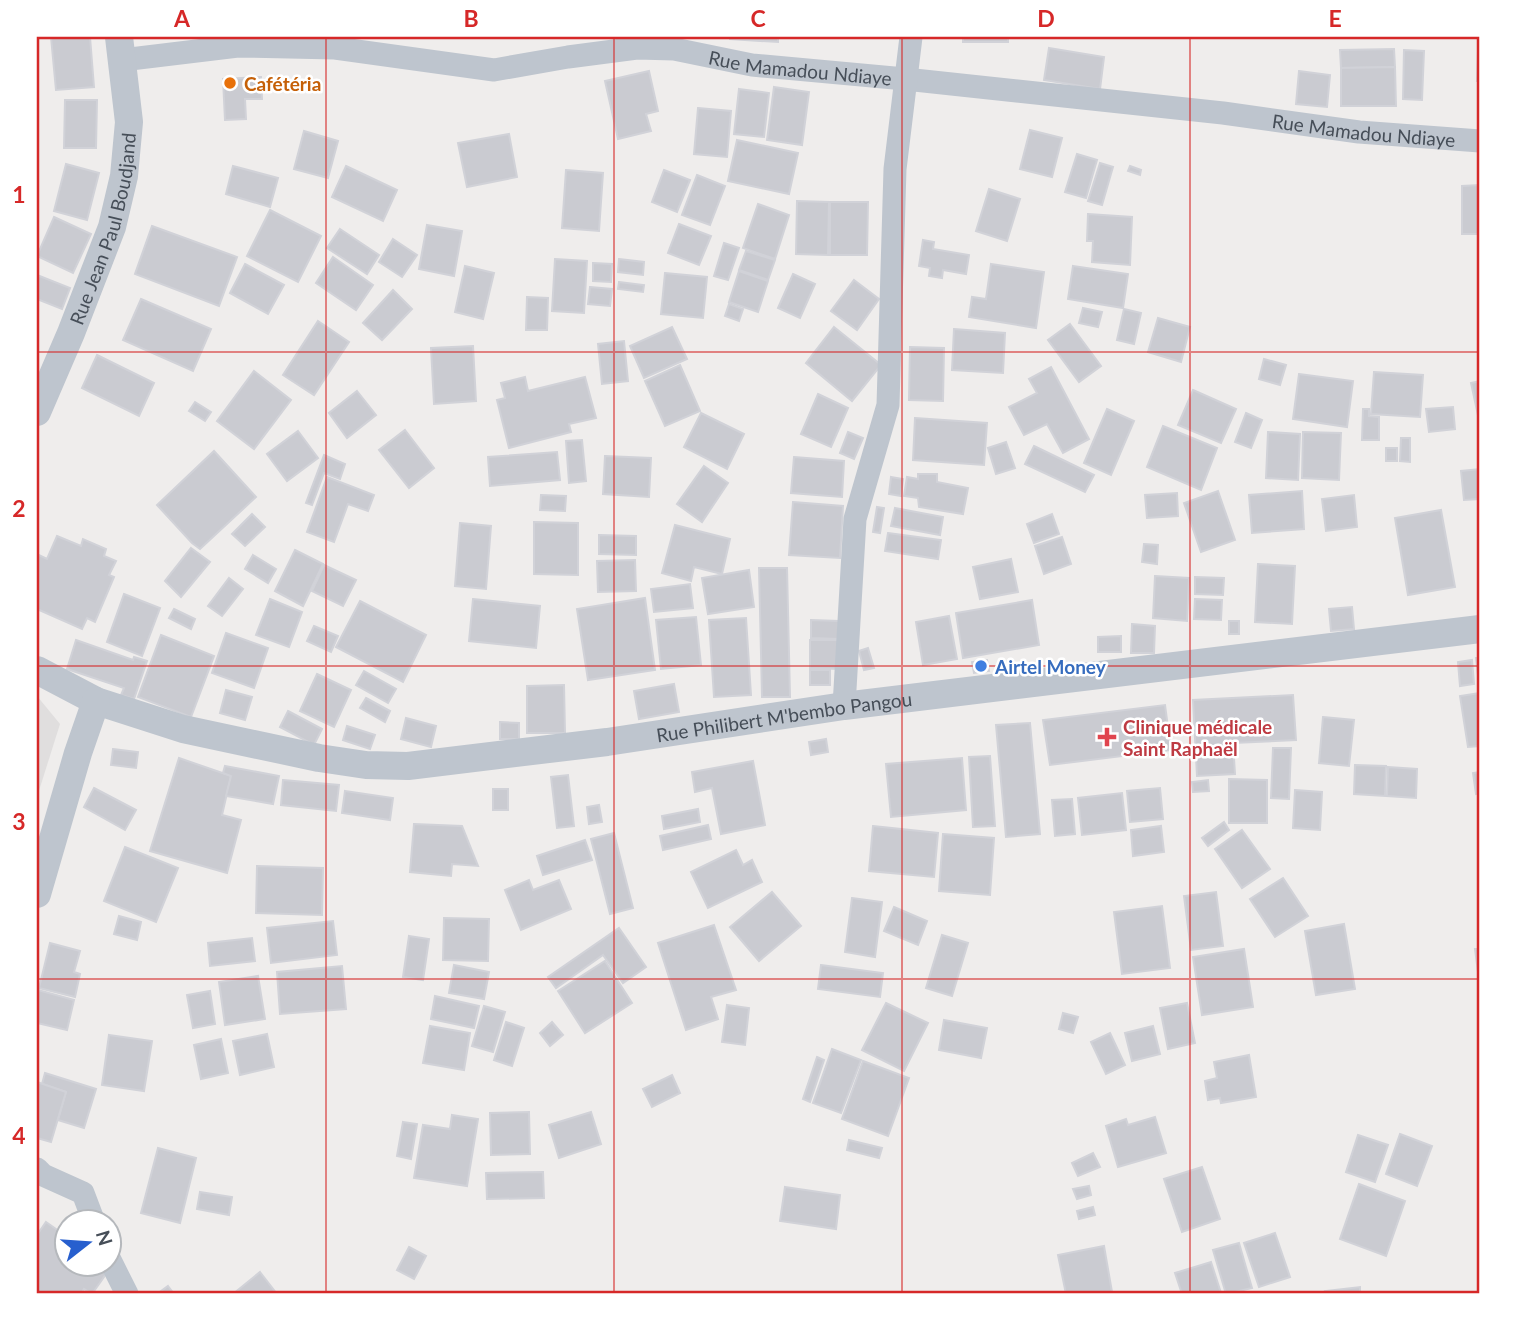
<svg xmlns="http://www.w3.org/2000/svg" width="1517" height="1331" viewBox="0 0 1517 1331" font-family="Lato,sans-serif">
	<rect width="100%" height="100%" fill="#efedec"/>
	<path fill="#e0dede" d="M37,696L60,724L37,797Z"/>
	<g fill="#cacbd1" stroke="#d1d2d8" stroke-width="2">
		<path d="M51,37H90L94,87L56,90Z"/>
		<path d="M730,37H778V42L730,39Z"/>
		<rect x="963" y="37" width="45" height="5"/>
		<path d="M1049,48L1104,57L1100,89L1044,80Z"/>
		<path d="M1394,49L1395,67L1341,68L1340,50Z"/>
		<path d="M1404,50L1424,51L1422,100L1403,99Z"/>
		<path d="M1478,51H1480V81H1477Z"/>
		<path d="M1395,67L1396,106H1341V68Z"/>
		<path d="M649,71L658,111L646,114L651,131L618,139L605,81Z"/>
		<path d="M1299,71L1330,75L1327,107L1296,104Z"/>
		<path d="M261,77L262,99H245L246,119L225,120L223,79Z"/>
		<path d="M774,87L809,92L802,145L767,140Z"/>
		<path d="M739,89L769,93L764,137L734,134Z"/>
		<path d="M65,100H97L96,148H64Z"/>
		<path d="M698,108L731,111L727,157L694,154Z"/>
		<path d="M1030,130L1062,138L1052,177L1020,169Z"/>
		<path d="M304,131L338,141L328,178L294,169Z"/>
		<path d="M509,134L517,177L467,187L458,143Z"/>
		<path d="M737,140L798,153L789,194L728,181Z"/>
		<path d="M1077,154L1097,160L1086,198L1065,192Z"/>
		<path d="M1100,163L1113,167L1102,205L1088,201Z"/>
		<path d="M66,164L99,173L87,220L54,211Z"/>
		<path d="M233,166L278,178L270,207L226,194Z"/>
		<path d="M346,166L397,190L383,221L332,197Z"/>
		<path d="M1130,166L1141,170L1140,175L1128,171Z"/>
		<path d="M566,170L603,173L599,231L562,228Z"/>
		<path d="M664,170L690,180L677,212L652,202Z"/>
		<path d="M697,175L725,186L710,225L682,215Z"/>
		<path d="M1480,185V234H1462V186Z"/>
		<path d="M989,189L1020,199L1007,241L976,231Z"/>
		<path d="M797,201L829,202L828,255L796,254Z"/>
		<path d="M830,202H868L867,255H830Z"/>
		<path d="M758,204L789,215L775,259L743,248Z"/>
		<path d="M270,210L321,236L298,282L247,256Z"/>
		<path d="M1088,214L1132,217L1130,265L1092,262L1093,241H1087Z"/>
		<path d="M54,217L91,234L73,273L37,256Z"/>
		<path d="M679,224L711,236L699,265L668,253Z"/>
		<path d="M427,225L462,231L454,276L419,269Z"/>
		<path d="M152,226L237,257L219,306L135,274Z"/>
		<path d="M340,229L379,255L367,274L327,248Z"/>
		<path d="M393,239L417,255L402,277L379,262Z"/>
		<path d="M923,240L934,242L933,249L969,255L966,274L943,270L942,278L929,276L930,268L919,266Z"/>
		<path d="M724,243L739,248L728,280L714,276Z"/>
		<path d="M746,251L775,260L768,280L739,270Z"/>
		<path d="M333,257L373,285L356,310L316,283Z"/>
		<path d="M555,259L587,261L584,313L552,311Z"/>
		<path d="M619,259L644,262L643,275L618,272Z"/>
		<path d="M593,263L612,264L611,282L593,281Z"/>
		<path d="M245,264L284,285L268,314L230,293Z"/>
		<path d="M991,264L1044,272L1036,328L969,317L972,297L986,299Z"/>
		<path d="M465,266L494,273L483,319L455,312Z"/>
		<path d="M1073,266L1128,274L1123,308L1068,299Z"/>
		<path d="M739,271L768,281L758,312L729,302Z"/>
		<path d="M665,273L707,277L703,318L661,314Z"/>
		<path d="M793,274L815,284L800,318L778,308Z"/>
		<path d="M37,275L70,288L62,309L37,299Z"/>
		<path d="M854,280L879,299L857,330L831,311Z"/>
		<path d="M619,282L644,285L643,292L618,289Z"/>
		<path d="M590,287L612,289L610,306L588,304Z"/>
		<path d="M393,290L412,309L382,340L363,323Z"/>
		<path d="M527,297L548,298L547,330H526Z"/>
		<path d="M141,299L211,329L193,371L123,340Z"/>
		<path d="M729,304L743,309L739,321L725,316Z"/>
		<path d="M1083,308L1102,312L1098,327L1079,323Z"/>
		<path d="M1124,309L1141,313L1134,344L1117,340Z"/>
		<path d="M1158,318L1190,327L1181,362L1148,352Z"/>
		<path d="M318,321L349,342L314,395L283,375Z"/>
		<path d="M1070,324L1101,366L1079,382L1048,340Z"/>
		<path d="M672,327L687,359L644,378L630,346Z"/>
		<path d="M834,327L881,365L852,401L806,363Z"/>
		<path d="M954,329L1005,333L1003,373L952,370Z"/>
		<path d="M624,341L628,381L602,384L598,344Z"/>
		<path d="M473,346L476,401L434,404L431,348Z"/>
		<path d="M910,347L944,348L943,401L909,400Z"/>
		<path d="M97,355L154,383L139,416L82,388Z"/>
		<path d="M1264,359L1286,365L1280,385L1259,379Z"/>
		<path d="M680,365L700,411L665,426L645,381Z"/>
		<path d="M1051,367L1089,439L1063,453L1047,424L1024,435L1009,407L1037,393L1029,379Z"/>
		<path d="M254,371L291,400L254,449L217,421Z"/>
		<path d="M1374,372L1423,375L1420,417L1371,414Z"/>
		<path d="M1299,374L1353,381L1347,427L1293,419Z"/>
		<path d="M525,377L528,391L585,377L596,418L569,424L571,432L509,448L497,400L505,398L501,383Z"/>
		<path d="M1480,381V419L1479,420L1471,383Z"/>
		<path d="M1193,390L1236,409L1221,443L1178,425Z"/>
		<path d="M357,391L376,415L347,438L329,413Z"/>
		<path d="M818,394L848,408L831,447L801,434Z"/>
		<path d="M195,402L211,412L205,421L189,411Z"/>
		<path d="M1453,407L1455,429L1429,432L1426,409Z"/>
		<path d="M1107,409L1134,421L1111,475L1084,463Z"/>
		<path d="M1363,409H1369V416L1379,417V440H1362Z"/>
		<path d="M701,413L744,434L727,469L684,447Z"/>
		<path d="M1246,413L1262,420L1251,448L1235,442Z"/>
		<path d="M915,418L987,423L984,465L913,460Z"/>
		<path d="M1163,426L1217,448L1201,490L1147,467Z"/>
		<path d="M405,430L434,468L409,488L379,450Z"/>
		<path d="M298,431L318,458L287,481L267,454Z"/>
		<path d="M848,432L863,438L854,459L840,453Z"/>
		<path d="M1268,432L1300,434L1298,480L1266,478Z"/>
		<path d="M1303,432L1341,433L1339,480L1302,478Z"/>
		<path d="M1401,438H1410V462L1400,461Z"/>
		<path d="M582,440L586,481L569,483L566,441Z"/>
		<path d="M1006,442L1015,468L996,474L988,448Z"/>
		<path d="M1034,446L1094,475L1085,492L1025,464Z"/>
		<rect x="1386" y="448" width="11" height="13"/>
		<path d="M214,451L256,497L200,549L192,543L157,505Z"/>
		<path d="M557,452L560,480L490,486L488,457Z"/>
		<path d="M324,455L345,464L340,479L324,473L312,505L306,503Z"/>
		<path d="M605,456L651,458L649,497L603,494Z"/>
		<path d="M794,457L844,461L842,497L791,493Z"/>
		<path d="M704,466L728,483L702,522L677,504Z"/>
		<path d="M1480,469V499L1464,500L1461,471Z"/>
		<path d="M918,474H937V482L968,488L963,514L919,507L918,498L904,496L907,477L918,479Z"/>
		<path d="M327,477L374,495L368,511L348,504L334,542L307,532Z"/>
		<path d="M891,477L903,479L901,496L889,494Z"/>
		<path d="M1218,491L1235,540L1201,552L1184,503Z"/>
		<path d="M1302,491L1304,529L1252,533L1249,495Z"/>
		<path d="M1177,493L1178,516L1147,518L1145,495Z"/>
		<path d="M541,495L566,496L565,511L540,510Z"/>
		<path d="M1354,495L1357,527L1326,531L1322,499Z"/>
		<path d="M793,502L843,506L840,558L789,555Z"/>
		<path d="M877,507L884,508L880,533L873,532Z"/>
		<path d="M895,508L943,517L940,535L891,526Z"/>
		<path d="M1441,510L1455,587L1408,595L1395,518Z"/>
		<path d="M252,514L265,527L245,546L232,534Z"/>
		<path d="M1052,514L1059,534L1034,543L1027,524Z"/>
		<path d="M534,522L578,523V575L534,574Z"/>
		<path d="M460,523L491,526L486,589L455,586Z"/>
		<path d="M675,525L730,539L722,574L694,567L691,581L662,573Z"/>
		<path d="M888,533L941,540L938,559L885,551Z"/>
		<path d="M599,535L636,536V555L599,554Z"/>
		<path d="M57,536L81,546L83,539L106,549L104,556L116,561L109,575L114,577L95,622L87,618L82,629L37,609V554L47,559Z"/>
		<path d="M1062,537L1071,564L1044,574L1035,546Z"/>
		<path d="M1144,544L1158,545L1157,564L1142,562Z"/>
		<path d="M191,548L210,562L181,597L165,581Z"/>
		<path d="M295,550L323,564L303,606L275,591Z"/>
		<path d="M253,555L276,569L268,583L245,569Z"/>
		<path d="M1011,559L1018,592L980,599L973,567Z"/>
		<path d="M635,560L636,591L598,592L597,561Z"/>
		<path d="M1258,564L1295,566L1292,624L1255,622Z"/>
		<path d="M324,565L356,580L343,606L312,591Z"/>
		<path d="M759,568H787L790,697H762Z"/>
		<path d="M749,570L754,607L708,614L702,578Z"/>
		<path d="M1155,576L1189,578L1187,621L1153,618Z"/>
		<path d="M1195,577L1224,578L1223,595L1195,594Z"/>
		<path d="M229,578L243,589L222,616L208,606Z"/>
		<path d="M690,584L693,608L654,612L651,589Z"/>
		<path d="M124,594L160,608L142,656L107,642Z"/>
		<path d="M645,598L655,670L588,680L577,609Z"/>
		<path d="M270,599L302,612L289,647L256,635Z"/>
		<path d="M473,599L540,606L536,648L469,641Z"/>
		<path d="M1195,599L1222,600L1221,620L1194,619Z"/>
		<path d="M1032,600L1039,645L963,658L956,613Z"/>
		<path d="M360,601L426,635L403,682L336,647Z"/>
		<path d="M1352,607L1354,629L1331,631L1329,609Z"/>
		<path d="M174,609L195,619L191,629L169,618Z"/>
		<path d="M949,616L957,659L923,665L916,622Z"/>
		<path d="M696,617L701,665L661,669L656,620Z"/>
		<path d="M746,618L751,695L714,697L709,620Z"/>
		<path d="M811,620L839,621L838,639L811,638Z"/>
		<rect x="1229" y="621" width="10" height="13"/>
		<path d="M1132,624L1155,626L1154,653H1131Z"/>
		<path d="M314,626L338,636L331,652L307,641Z"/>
		<path d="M226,633L268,648L254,688L212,673Z"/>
		<path d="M161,635L214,656L191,717L138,697Z"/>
		<path d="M1121,636V652H1098V637Z"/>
		<path d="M76,640L133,660L134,657L147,661L134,699L121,695L124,688L67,669Z"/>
		<path d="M810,640H838V669L810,668Z"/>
		<path d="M868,648L874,668L864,670L859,651Z"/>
		<path d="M1476,658H1480V684H1479Z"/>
		<path d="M987,660L989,671L974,673L972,662Z"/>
		<path d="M1472,660L1474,684L1460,686L1458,662Z"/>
		<rect x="810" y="670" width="20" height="15"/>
		<path d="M364,671L396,689L388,703L356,685Z"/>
		<path d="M317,674L351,690L334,727L300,711Z"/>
		<path d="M674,684L679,712L639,719L634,691Z"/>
		<path d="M564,685L565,733H527V686Z"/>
		<path d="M226,690L252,697L245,720L220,713Z"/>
		<path d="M1480,693V746L1468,747L1460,696Z"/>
		<path d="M1293,695L1296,740L1233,743L1235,774L1197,776L1193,700Z"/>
		<path d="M366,698L390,711L385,722L360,708Z"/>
		<path d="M1165,705L1171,750L1050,765L1043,720Z"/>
		<path d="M288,711L322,729L314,745L280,727Z"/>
		<path d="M1323,717L1354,720L1349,766L1319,763Z"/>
		<path d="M406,718L436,726L431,747L401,739Z"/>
		<path d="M500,722L519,723V739H500Z"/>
		<path d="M1030,723L1040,834L1006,837L996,725Z"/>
		<path d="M347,726L375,735L370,749L343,740Z"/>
		<path d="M826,739L828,752L811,755L809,742Z"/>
		<path d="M1273,748H1291L1289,799L1271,798Z"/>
		<path d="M113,749L138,752L136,768L111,765Z"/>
		<path d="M990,756L995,826L973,827L969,757Z"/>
		<path d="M179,758L231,776L222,815L241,820L227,873L150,851Z"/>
		<path d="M962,758L966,810L891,817L886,764Z"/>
		<path d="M753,761L765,825L721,834L712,788L695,792L692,772Z"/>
		<path d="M1355,765L1386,766L1385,796L1354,794Z"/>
		<path d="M225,766L279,776L273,804L226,796L231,776L223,773Z"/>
		<path d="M1388,767L1417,769L1416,798L1387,796Z"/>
		<path d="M1480,772V793L1476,794L1473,773Z"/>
		<path d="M568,775L574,826L557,828L551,777Z"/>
		<path d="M1229,779L1267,780V823H1229Z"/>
		<path d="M283,780L339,785L336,811L281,805Z"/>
		<path d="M1208,780L1209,791L1193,792L1192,782Z"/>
		<path d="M94,788L136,810L125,830L84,807Z"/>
		<path d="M1160,788L1163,819L1130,822L1127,791Z"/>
		<rect x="493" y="789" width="15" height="21"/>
		<path d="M1295,790L1322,792L1320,830L1293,828Z"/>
		<path d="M345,791L393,798L390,820L342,813Z"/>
		<path d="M1122,793L1126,830L1082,835L1078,798Z"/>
		<path d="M1072,799L1075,834L1055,836L1052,800Z"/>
		<path d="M599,805L602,822L589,824L587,807Z"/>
		<path d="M698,809L700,822L664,829L662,816Z"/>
		<path d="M1224,822L1229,830L1208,846L1202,838Z"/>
		<path d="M414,824L462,826L478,866L452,864L451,876L410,872Z"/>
		<path d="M708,825L711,839L663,850L660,836Z"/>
		<path d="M873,826L938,833L934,877L869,871Z"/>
		<path d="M1161,826L1164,852L1133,856L1131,830Z"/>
		<path d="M1242,830L1270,869L1242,888L1215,849Z"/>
		<path d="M614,833L633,908L610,914L591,839Z"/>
		<path d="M943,834L994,838L990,895L939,891Z"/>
		<path d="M585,840L592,860L543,875L537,856Z"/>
		<path d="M125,847L178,868L156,922L104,901Z"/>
		<path d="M736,850L743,865L752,860L762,882L708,908L691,872Z"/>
		<path d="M257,866L323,868L322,915L256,913Z"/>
		<path d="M1283,878L1308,916L1275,937L1250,899Z"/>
		<path d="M529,880L533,890L559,880L571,909L521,930L505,890Z"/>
		<path d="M772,892L801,926L759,961L730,927Z"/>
		<path d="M1216,892L1223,946L1191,950L1184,896Z"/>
		<path d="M852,898L882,902L875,957L845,952Z"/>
		<path d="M1162,906L1170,968L1122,974L1114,912Z"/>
		<path d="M894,907L927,921L918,945L884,931Z"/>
		<path d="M119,916L141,922L137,940L114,934Z"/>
		<path d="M444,918L489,919L488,961L443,960Z"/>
		<path d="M333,921L337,955L271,963L267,928Z"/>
		<path d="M1344,924L1355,989L1316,995L1305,931Z"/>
		<path d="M714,925L736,990L711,997L718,1019L686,1030L658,943Z"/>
		<path d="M619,928L646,967L623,983L603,955L556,988L548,977Z"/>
		<path d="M942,935L968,943L952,996L926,988Z"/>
		<path d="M409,936L429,939L423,980L403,977Z"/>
		<path d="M252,938L255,961L210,966L208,943Z"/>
		<path d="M50,943L80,951L74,972L80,974L75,997L39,988Z"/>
		<path d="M1244,949L1253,1007L1202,1015L1193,957Z"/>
		<path d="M1475,949H1480V972H1478Z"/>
		<path d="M605,961L632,1003L585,1033L558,991Z"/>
		<path d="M454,965L489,972L484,999L449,993Z"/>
		<path d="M821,965L883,973L880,997L818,989Z"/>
		<path d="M342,966L346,1009L280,1014L277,972Z"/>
		<path d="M258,976L265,1019L225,1025L219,982Z"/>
		<path d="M38,990L74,1000L67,1030L37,1023Z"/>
		<path d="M210,991L215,1024L193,1028L187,995Z"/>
		<path d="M435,996L479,1006L474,1028L431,1019Z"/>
		<path d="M886,1003L928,1023L904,1071L862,1050Z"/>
		<path d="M1187,1003L1195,1043L1168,1049L1160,1008Z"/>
		<path d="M727,1005L749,1008L745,1045L722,1042Z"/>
		<path d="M484,1006L505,1012L493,1052L472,1046Z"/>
		<path d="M1063,1013L1078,1017L1073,1033L1059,1029Z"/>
		<path d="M944,1020L987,1028L981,1058L939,1050Z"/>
		<path d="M506,1022L524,1028L512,1066L494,1060Z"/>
		<path d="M552,1022L563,1035L550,1046L540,1033Z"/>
		<path d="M430,1026L470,1033L464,1070L423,1063Z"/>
		<path d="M1153,1026L1160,1054L1132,1061L1125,1033Z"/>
		<path d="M1110,1033L1125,1065L1106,1074L1091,1042Z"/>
		<path d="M267,1034L274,1067L240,1075L233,1041Z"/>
		<path d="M109,1035L152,1041L144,1091L102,1085Z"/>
		<path d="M221,1039L228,1073L201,1079L194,1045Z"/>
		<path d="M832,1049L861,1060L841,1113L813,1103Z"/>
		<path d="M1249,1055L1256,1097L1221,1103L1220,1098L1208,1100L1205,1081L1217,1078L1214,1062Z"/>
		<path d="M817,1057L824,1060L810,1102L803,1099Z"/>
		<path d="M863,1061L909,1078L888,1136L842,1119Z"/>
		<path d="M45,1073L96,1089L84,1128L58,1120L66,1092L42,1084Z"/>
		<path d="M672,1075L680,1093L652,1107L643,1089Z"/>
		<path d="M37,1082L66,1092L51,1142L37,1138Z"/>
		<path d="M529,1112L530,1154L491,1155L490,1113Z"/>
		<path d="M591,1112L601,1144L559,1158L549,1125Z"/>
		<path d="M452,1115L478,1119L467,1186L414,1178L423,1125L450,1129Z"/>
		<path d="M1155,1117L1166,1153L1118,1167L1106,1126L1126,1119L1128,1125Z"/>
		<path d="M403,1122L417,1124L411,1159L397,1156Z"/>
		<path d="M1400,1134L1432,1146L1417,1186L1386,1174Z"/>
		<path d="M1358,1135L1388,1145L1375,1182L1346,1172Z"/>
		<path d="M849,1140L882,1148L879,1158L847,1150Z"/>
		<path d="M158,1148L196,1158L180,1223L141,1213Z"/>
		<path d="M1093,1153L1100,1167L1078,1176L1072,1163Z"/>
		<path d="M1202,1167L1220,1219L1182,1232L1164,1179Z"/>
		<path d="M543,1172L544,1198L487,1199L486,1173Z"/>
		<path d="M1359,1184L1405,1201L1386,1256L1340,1239Z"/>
		<path d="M1089,1186L1091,1195L1077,1199L1073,1189Z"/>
		<path d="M785,1187L840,1195L836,1229L780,1221Z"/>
		<path d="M200,1192L232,1197L229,1215L197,1209Z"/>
		<path d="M1093,1207L1095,1215L1079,1219L1077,1211Z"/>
		<path d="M46,1222L66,1236V1264H106L111,1267L92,1294L84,1289L81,1294H37V1235Z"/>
		<path d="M1275,1233L1290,1277L1259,1287L1244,1243Z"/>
		<path d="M1239,1243L1252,1288L1226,1294L1213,1250Z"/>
		<path d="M1104,1246L1112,1292L1097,1294H1066L1058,1255Z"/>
		<path d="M409,1247L426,1256L414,1279L397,1270Z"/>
		<path d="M1211,1262L1221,1293L1182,1294L1175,1273Z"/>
		<path d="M260,1272L277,1294H233Z"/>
		<path d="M168,1286L174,1294H157Z"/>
		<path d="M1360,1287V1294H1326L1325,1291Z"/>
	</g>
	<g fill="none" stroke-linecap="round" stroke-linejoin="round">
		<g stroke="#bec5ce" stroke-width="23">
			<path id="s1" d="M122,60L238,46L335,48L494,70L568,57L637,48L674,49L752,65L905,79L1223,113L1359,132L1480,141"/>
			<path d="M844,706L855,519L888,405L895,169L911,37"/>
			<path d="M37,1169L43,1175L83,1193L94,1222"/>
			<path d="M108,1256L127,1294"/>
		</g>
		<g stroke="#bec5ce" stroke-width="28">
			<path id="s2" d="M37,412L71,333L112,227L124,176L129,122L119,37"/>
			<path id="s3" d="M37,670L96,701L183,729L319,758L366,765L408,766L607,742L844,706L1480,629"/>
			<path d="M37,894L78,753L96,701"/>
		</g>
	</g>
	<path fill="none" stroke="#d62828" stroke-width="2" stroke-opacity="0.55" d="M326,37V1294M614,37V1294M902,37V1294M1190,37V1294M37,352H1480M37,666H1480M37,979H1480"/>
	<circle fill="#e8710a" stroke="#fff" stroke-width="2.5" cx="230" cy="83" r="7"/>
	<circle fill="#3f7fe0" stroke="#fff" stroke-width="2.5" cx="981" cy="666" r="7"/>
	<path fill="#e0444e" stroke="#fff" stroke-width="2.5" d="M1103.5 726.5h7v7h7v7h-7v7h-7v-7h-7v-7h7z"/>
	<g text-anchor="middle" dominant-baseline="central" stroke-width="5" stroke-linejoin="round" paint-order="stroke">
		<g font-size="19" fill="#464e58" stroke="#fff">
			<text stroke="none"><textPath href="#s1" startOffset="684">Rue Mamadou Ndiaye</textPath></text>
			<text stroke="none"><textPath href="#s1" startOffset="1251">Rue Mamadou Ndiaye</textPath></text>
			<text stroke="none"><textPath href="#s2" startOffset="196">Rue Jean Paul Boudjand</textPath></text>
			<text stroke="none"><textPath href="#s3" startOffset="766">Rue Philibert M'bembo Pangou</textPath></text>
		</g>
		<g font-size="19" font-weight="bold" fill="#c56008" stroke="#fff" text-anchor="start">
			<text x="244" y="83">Cafétéria</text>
		</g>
		<g font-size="19" font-weight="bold" fill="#366cbe" stroke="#fff" text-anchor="start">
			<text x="995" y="666">Airtel Money</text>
		</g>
		<g font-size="19" font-weight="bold" fill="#be3a42" stroke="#fff" text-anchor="start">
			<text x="1123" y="726">Clinique médicale<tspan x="1123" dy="22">Saint Raphaël</tspan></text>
		</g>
	</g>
	<rect width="1517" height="1331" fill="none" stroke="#ffffff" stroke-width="77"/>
	<g transform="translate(88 1243) rotate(73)"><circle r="33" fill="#ffffff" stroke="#b5b8bc" stroke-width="2"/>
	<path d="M0-5L12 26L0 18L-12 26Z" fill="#275fce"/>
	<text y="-10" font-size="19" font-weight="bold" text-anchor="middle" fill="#464e58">N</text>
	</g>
	<rect x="38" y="38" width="1440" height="1254" fill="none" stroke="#d62828" stroke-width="2.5"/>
	<g font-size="23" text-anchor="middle" font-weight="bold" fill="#d62828">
		<text x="182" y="27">A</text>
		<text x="471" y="27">B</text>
		<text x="758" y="27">C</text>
		<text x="1046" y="27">D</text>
		<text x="1335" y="27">E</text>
		<text x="19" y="203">1</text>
		<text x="19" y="517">2</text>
		<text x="19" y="830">3</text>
		<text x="19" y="1144">4</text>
	</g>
</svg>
